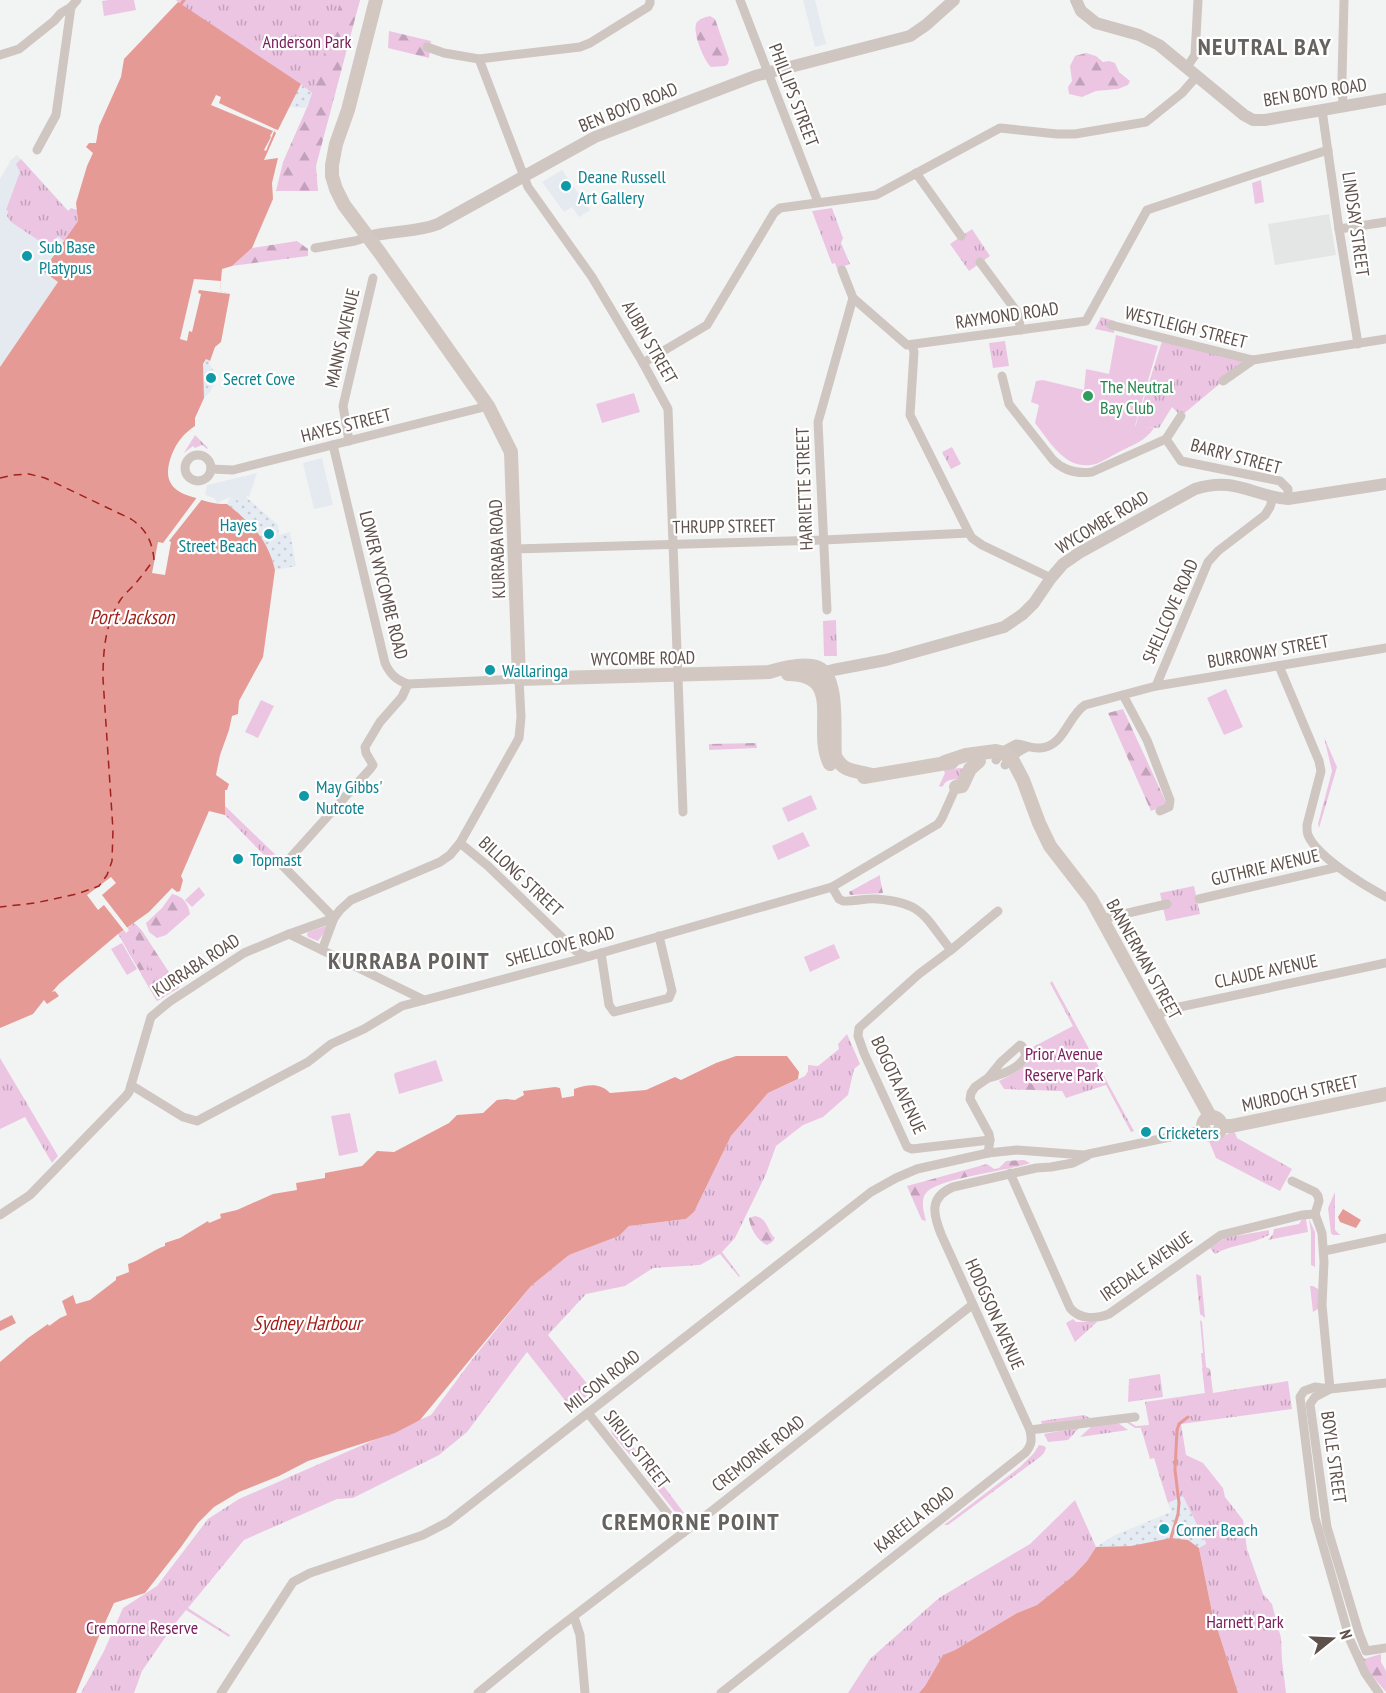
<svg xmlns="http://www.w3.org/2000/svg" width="1386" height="1693" viewBox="0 0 1386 1693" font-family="'PT Sans Narrow',sans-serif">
	<defs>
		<pattern id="grass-tufts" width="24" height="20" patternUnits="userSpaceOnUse" patternTransform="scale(1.5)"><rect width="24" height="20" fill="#ecc5e3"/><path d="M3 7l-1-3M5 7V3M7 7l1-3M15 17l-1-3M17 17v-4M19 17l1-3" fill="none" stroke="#c2a2ba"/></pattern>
		<pattern id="forest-firs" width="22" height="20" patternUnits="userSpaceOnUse" patternTransform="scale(1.5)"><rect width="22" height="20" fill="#ecc5e3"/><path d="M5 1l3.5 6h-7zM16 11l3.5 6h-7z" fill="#c2a2ba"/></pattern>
		<pattern id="sand-dots" width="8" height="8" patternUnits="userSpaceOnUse" patternTransform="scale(1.5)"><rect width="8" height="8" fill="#e5ebf3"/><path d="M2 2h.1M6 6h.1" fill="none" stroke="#c7cbd2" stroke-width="1.8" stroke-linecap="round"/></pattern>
	</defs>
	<rect width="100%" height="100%" fill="#f2f4f3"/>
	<g fill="#e5eaf0">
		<path d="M803,0H815L826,44L815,47Z"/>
		<path d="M17,155L78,221L50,276L58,282L0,367V179L9,164V162Z"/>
		<path d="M562,170L590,210L579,217L572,207L564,212L542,182Z"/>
		<path d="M322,458L333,505L314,509L303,463Z"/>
		<path d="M257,473L249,497L247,496L243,503L230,497L217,503L214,498L205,495L207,485Z"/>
	</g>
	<path fill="#e3e6e4" d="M1329,214L1336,255L1275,265L1268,224Z"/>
	<g fill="url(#grass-tufts)">
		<path d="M176,0H360L329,99L312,93L183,6Z"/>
		<path d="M21,159L68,211L71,208L77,210L78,221L64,241L58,236L50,248L11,222L7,216L8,211L6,210L20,172L16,164Z"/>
		<path d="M1261,180L1264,202L1255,204L1252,183Z"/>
		<path d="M832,208L843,238L841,243L850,264L837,269L835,263L832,264L812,211Z"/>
		<path d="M972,229L990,256L969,271L950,244Z"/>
		<path d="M1101,317L1115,321L1114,333L1095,329Z"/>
		<path d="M1163,338L1253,360L1223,381L1181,416L1172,407L1159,428L1135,427Z"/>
		<path d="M1005,341L1009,366L993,368L989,343Z"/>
		<path d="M195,435L208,448L207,449L202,445L195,448L193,446L184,453Z"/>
		<path d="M952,447L961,464L951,469L942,452Z"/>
		<path d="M836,620L837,656H824L823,621Z"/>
		<path d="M1324,737L1337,767L1319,828L1318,824L1332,771Z"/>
		<path d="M964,768L961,780C954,779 946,779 942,787L939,786L945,773L943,769Z"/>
		<path d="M224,805L281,860L279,861L274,857L270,861L225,815Z"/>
		<path d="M1194,886L1200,914L1166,921L1160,893Z"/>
		<path d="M134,923L142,931L179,988L157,1001L118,934Z"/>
		<path d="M326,926L327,929L318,941L308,937L307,935L308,932Z"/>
		<path d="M1052,981L1134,1131L1131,1132L1106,1085L1066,1098L1062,1091L1004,1089L999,1081C1012,1075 1034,1065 1031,1048L1073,1026L1050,983Z"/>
		<path d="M847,1034L860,1064L854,1069L848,1095L823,1117L803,1125L776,1146L766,1174L735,1238L722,1252L740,1276L739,1277L720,1254L700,1265L653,1268L625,1286L586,1294L548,1335L593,1391L571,1408L527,1352L467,1432L439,1455L353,1498L337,1499L244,1540L188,1608L230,1635L229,1637L186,1610L173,1626L142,1671L134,1693H81L104,1651L123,1608L157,1586L208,1519L239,1499L431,1415L471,1361L531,1286L569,1255L619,1236L629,1226L686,1219L694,1212L731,1136L768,1093L805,1076L808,1071V1065L818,1066L839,1049L838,1044Z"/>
		<path d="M0,1058L58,1156L52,1163L25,1117L0,1129Z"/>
		<path d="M1234,1130L1237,1138L1292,1169L1280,1191L1216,1158L1208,1139H1219Z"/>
		<path d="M1335,1192V1230L1340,1235H1333L1331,1233L1328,1208Z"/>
		<path d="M1302,1219H1306L1308,1232L1268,1240L1273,1234L1274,1229L1299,1224Z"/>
		<path d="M1309,1219L1315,1232V1267L1311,1265V1232Z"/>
		<path d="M1269,1230V1235C1251,1245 1232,1244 1215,1254L1210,1248L1225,1238Z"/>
		<path d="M1196,1274L1201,1276L1205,1318L1200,1314Z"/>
		<path d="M1310,1286H1313L1318,1289V1309L1313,1312Z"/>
		<path d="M1073,1319L1076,1322H1097L1075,1342L1066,1323Z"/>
		<path d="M1202,1368L1210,1369L1213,1393L1288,1381L1292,1409L1181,1424L1186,1455L1203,1463L1223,1488L1225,1497L1243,1520L1247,1549L1263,1594L1272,1604L1274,1612L1281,1638L1282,1660L1286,1693H1238L1212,1612L1199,1548L1206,1543L1183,1497L1168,1503L1154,1458L1150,1459L1141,1428H1135L1124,1421H1128L1136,1426L1149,1425L1145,1402L1205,1393Z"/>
		<path d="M1160,1374L1163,1397L1128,1402L1129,1379Z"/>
		<path d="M1084,1415L1090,1418L1042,1425L1041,1421Z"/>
		<path d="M611,1419L639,1454L631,1456L612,1434L610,1420Z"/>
		<path d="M1118,1423L1128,1430L1080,1437L1092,1426Z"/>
		<path d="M1080,1427L1068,1440L1048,1442L1044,1434Z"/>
		<path d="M1039,1445L1044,1446L1046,1448L1044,1453L1040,1457L948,1525H944L1020,1467L1034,1453Z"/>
		<path d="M650,1468L684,1513L679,1517L646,1475V1472Z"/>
		<path d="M1075,1500L1096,1547L1087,1561L1073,1576L1037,1605L1017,1613L955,1650L943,1655L925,1686L919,1693H848L870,1659L939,1598L1030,1544Z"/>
	</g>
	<g fill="url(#forest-firs)">
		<path d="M341,0H360L316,166L318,191H276L283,162L308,105Z"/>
		<path d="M710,16L715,19L729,59L728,64L725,66L711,67C704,61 691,30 697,22C701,18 706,17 710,16Z"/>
		<path d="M389,31L431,41L429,58L388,48Z"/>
		<path d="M1086,53L1096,56L1103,62L1109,61L1115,63L1119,72L1130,81L1128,85L1118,89L1096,91L1082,97L1069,94L1068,87L1072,81L1070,66L1075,56Z"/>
		<path d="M297,241L308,249V256L232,266L252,248Z"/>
		<path d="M1123,709L1165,800V806L1151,811L1108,713Z"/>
		<path d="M756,743L757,748L709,750V744Z"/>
		<path d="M880,875V878L883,893L850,895L849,892Z"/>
		<path d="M172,894C183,896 188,903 190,914L166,935L157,938L149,932L146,923L162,908Z"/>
		<path d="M134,923L142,931L179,988L165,993L137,942L134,935Z"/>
		<path d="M135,944L148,968L140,971L127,949L129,948L133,954L137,951L134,945Z"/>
		<path d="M149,970L164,997L157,1001L141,974Z"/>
		<path d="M1086,1053L1090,1060L1087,1065L1058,1081L1054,1074L1076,1062L1081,1061L1084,1054Z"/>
		<path d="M1033,1077H1035L1037,1080L1035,1088L1036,1090L1016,1089L1012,1084L1013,1082Z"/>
		<path d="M1024,1160L1030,1163C1009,1171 937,1178 926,1193C920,1200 924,1213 926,1221L922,1220L920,1216L907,1186L987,1164L994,1169L999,1168L1006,1161Z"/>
		<path d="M755,1216C768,1218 767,1231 775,1238L772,1242L767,1245C758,1241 750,1229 749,1218Z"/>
		<path d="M1200,1320L1202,1322L1206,1367L1210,1369L1212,1393H1205L1201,1353H1203Z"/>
		<path d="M1356,1644L1364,1659L1381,1654V1662L1386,1671V1692L1363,1665Z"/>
	</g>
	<g fill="url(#sand-dots)">
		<path d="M301,84L312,93L306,108L288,107Z"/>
		<path d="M206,359L210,361L209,364L218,377L210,392L204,398L202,369Z"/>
		<path d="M230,497L243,503L246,497L278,525L279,535L290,532L296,566L275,570L272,559L247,520L227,504Z"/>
		<path d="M1183,1496L1206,1544L1199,1548C1171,1530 1158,1544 1130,1546C1119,1547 1107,1547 1096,1547L1115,1535L1171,1512L1168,1503Z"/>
	</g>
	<g fill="#ecc5e3">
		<path d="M109,0H134L136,10L104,16L102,1Z"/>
		<path d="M1116,335L1158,346L1135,426L1154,428C1145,441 1135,444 1121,451C1113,455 1104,461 1096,464C1066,472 1051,443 1035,423L1039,405L1031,402L1036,381L1043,380L1084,390L1086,369L1109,374Z"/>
		<path d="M634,393L640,412L602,423L596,404Z"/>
		<path d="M1226,689L1243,727L1224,735L1207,698Z"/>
		<path d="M261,700L274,706L258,738L245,732Z"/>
		<path d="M811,795L817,809L788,822L782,808Z"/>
		<path d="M803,832L810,846L778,860L772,846Z"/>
		<path d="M199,887L205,895L192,907L185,900Z"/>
		<path d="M122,943L137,969L127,975L111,949Z"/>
		<path d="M834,944L840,958L810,972L804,957Z"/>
		<path d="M436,1060L443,1081L399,1094L394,1075L395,1073Z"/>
		<path d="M1090,1065L1098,1079L1069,1094L1062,1080Z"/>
		<path d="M14,1097V1110L25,1116L4,1126L0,1104Z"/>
		<path d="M350,1113L358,1152L339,1156L331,1116Z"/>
	</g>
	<g fill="#e59a96">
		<path d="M178,2L301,84L278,130L275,129L274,131L276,133L264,160L278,158L272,183L273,199L252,248L232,266L222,269L220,291L230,294L221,342L215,347L210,361L206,359L203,364L204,398L195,418V426C184,433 177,442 172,454C162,480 171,492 196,498C208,502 214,504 227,504C251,523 268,539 275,570L263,657L239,701L238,714L232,716L229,730L220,755L216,775L229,784L227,790H225V815L209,811L181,876L183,880L180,891L177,892L172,888L149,912L118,934L59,984L52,992L55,991L59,996L47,1004L44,1000L33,1014L0,1028V367L58,282L43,271L78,221L76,203L87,166L93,153L86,147L89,143H96L99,126L121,77L124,59Z"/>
		<path d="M736,1056H787L799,1072L798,1079L768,1093L731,1136L694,1212L686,1219L629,1226L619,1236L569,1255L531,1286L420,1420L395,1433L308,1461L279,1476L239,1492L214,1507L198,1523L181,1547L145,1593L114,1603L99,1636L76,1693H0V1362L28,1338L48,1324L49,1326L60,1318L67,1315L62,1301L73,1295L76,1304L90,1300L116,1280V1277L129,1272L128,1264C142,1260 152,1250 165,1246V1243L180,1238L208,1221L209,1223L221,1218L220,1214L237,1210L273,1194L297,1190L296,1183L325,1178V1173L362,1166L377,1151L394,1152L449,1123L457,1115L483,1113L497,1100L507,1099L515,1100L524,1095L523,1091L555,1087L560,1088L562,1098L574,1096V1089C587,1085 599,1082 610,1093L646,1090L675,1077L681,1080L716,1063Z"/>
		<path d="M1343,1209L1361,1220L1356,1228L1340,1222L1338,1217Z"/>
		<path d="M12,1315L16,1323L0,1331V1321Z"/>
		<path d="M1171,1538L1188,1540L1199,1548L1212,1612L1238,1693H919L925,1686L943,1655L955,1650L1017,1613L1037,1605L1073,1576L1087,1561L1096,1547L1131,1546Z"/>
	</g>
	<g fill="#f2f4f3">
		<path d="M216,95L221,97L219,103L275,129L266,151L264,150L271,137L270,136L273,131L211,105Z"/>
		<path d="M194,279L221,281L220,291L230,294L199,290L198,293L201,294L192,332L189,331L187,341L180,339Z"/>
		<path d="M198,496L203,498L169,541L171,542L165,575L152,573L158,542L163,543Z"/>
		<path d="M111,877L116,883L102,895L129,930L126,933L104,905L98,910L87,895Z"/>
	</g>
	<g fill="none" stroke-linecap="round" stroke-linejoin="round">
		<g stroke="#e59a96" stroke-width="3">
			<path d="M181,4L184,0"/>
			<path d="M1171,1538L1178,1514L1179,1503L1175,1470L1177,1430L1179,1424L1188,1417"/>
		</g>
		<path stroke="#a2211a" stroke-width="1.5" stroke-dasharray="8 6" stroke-linecap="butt" d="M0,478L13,475L29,474L45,478L131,519C146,529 152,541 154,559C148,568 141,577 134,585C130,589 125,594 121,599C105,623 103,651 103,679L113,830L112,861L107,875L99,886L77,894L35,903L0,907"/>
		<g stroke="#cfc6c1" stroke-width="9">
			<path d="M740,0L818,202"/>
			<path d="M427,47L444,53L479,59L580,47L590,43L648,7L650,3V0"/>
			<path d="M0,55L19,49L54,21L61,13L71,7L77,0"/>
			<path d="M479,59L528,187L592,277L643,363L668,409L683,812"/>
			<path d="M1187,67L1195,55L1198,0"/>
			<path d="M1343,106L1342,78L1344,0"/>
			<path d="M1322,110L1339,229L1358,344"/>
			<path d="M37,150L56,115L71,7"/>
			<path d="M916,173L961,236"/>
			<path d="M1339,229L1386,222"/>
			<path d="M315,248L355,241L368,237"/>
			<path d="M980,262L1017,312L1021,330"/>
			<path d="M842,270L853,298L907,345L1086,321L1147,210L1254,174L1328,150"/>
			<path d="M1111,325L1253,360"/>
			<path d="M912,345L914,352L910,415L969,533L972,538L982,545L1051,578"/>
			<path d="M643,363L707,325L774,213L780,208L876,195L1000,128L1057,134H1075L1146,122L1182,93L1197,76"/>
			<path d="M1002,376L1009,404L1053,460C1064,471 1077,474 1092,472L1166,439"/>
			<path d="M1223,381L1253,360L1386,339"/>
			<path d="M1181,416L1166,439L1181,461L1280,481L1288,489V499"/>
			<path d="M349,441L343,406L373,278"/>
			<circle cx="198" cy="468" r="13"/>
			<path d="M211,469L233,470L488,406"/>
			<path d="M515,549L824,540L969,533"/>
			<path d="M827,610L818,422L853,298"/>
			<path d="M1279,666L1319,761L1321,771L1307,825C1307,827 1307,833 1308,835C1317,857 1365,886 1386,897"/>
			<path d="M1156,686L1386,648"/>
			<path d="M1123,695L1147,740L1170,800L1169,807L1160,811"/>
			<path d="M996,760L1001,752L1016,744C1024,744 1031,749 1040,748C1064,747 1067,717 1085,705L1156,686L1208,562L1218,551L1265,515L1270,507L1273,497"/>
			<path d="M1005,765L1018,752L1027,747"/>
			<path d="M460,843L488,866L576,951L586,956"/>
			<path d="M832,887L839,899L843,901C854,902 865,898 877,899C925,903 924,917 951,950"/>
			<path d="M1199,899L1338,867"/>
			<path d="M1102,919L1167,904"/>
			<path d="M289,934L424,1000"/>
			<path d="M322,950L334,918L283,866L371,768L373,765L366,753L365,747L380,722L402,697L408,684"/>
			<path d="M601,953L609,1005L614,1012L669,998L672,991L659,936"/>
			<path d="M1155,1016L1170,1009L1386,963"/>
			<path d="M988,1078C1001,1075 1020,1069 1026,1055L1022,1046L1020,1045L1001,1062L988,1078L975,1087L971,1093L970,1099L989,1134L990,1140L988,1153"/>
			<path d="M131,1085L183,1117L197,1121L308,1062L331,1044L364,1029L402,1006L580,959L832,887L938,824L942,818L956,787"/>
			<path d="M990,1140L912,1149L907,1147L864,1053L858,1036L859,1028L919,974L951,950L998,911"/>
			<path d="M1010,1173L1070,1308C1080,1320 1096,1319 1109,1314L1221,1235L1302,1215L1315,1214"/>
			<path d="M1292,1181L1315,1192L1318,1196L1319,1201L1315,1214L1322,1233L1324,1262L1322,1305L1330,1389"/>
			<path d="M0,1215L30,1195L126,1096L129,1092L151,1017L169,1002L244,953L289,934L334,918L340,910L351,900L440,862L450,855L460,843L519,738L521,717L519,679L408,684C396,680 390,674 385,663L333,445"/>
			<path d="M1324,1251L1386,1238"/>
			<path d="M1330,1389L1315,1397L1310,1404L1327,1527L1359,1633L1366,1651L1386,1648"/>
			<path d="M588,1413L683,1533"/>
			<path d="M1030,1430L1135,1417"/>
			<path d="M574,1617L580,1635L585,1693"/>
			<path d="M221,1693L293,1582L310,1573L423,1535L448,1522L871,1192L896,1178L917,1169L988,1153L1017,1150L1084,1155L1189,1133L1204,1129"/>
			<path d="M478,1693L549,1635L713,1510L972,1305"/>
			<path d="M721,1693L1025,1453C1032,1445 1032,1440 1030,1430L941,1234C933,1214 929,1197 953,1187L1036,1168L1051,1167L1073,1163L1087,1156"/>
			<path d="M1379,1693L1365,1673L1350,1640L1315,1518L1300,1397L1304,1391L1315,1387L1330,1389L1386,1383"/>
		</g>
		<g stroke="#cfc6c1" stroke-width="12">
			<path d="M1076,0L1081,11L1096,23L1139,35L1159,45L1244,115L1253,120H1265L1386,99"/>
			<path d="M368,237C391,230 416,233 438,224L595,137L755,76L910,36L926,25L954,0"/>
			<path d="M817,678L825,672L833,670L886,660L1004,627L1023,614L1034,603L1051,578L1063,564L1079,553L1195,489C1235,476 1252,496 1288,499L1386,484"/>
		</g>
		<g stroke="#d3c8c1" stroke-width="14">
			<path d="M376,0L348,110L336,144L332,165V176L336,189L344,205L380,253L488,406L511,452L519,679L769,672C782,668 806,662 819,668C840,678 833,736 835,756C844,773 854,770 872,775"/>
			<path d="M788,674C846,674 812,730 830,764"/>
			<path d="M945,762L966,755L996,751L1004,753L1013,761L1023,780L1039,823L1050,846L1091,899L1211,1118"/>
			<path d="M864,777L952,762"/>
			<path d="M956,787L962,786L970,769L979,761"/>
			<circle cx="1212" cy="1126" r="9"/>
			<path d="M1221,1126H1231L1386,1094"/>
		</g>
	</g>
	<g fill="#0f9aa8" stroke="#fff" stroke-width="2">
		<circle cx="566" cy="186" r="6"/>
		<circle cx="27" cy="256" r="6"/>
		<circle cx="211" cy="378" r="6"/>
		<circle cx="269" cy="534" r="6"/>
		<circle cx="490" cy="670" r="6"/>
		<circle cx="304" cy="796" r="6"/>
		<circle cx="238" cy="859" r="6"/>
		<circle cx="1146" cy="1132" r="6"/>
		<circle cx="1164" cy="1529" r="6"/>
	</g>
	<circle fill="#2e9e5b" stroke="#fff" stroke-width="2" cx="1088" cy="396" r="6"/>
	<g text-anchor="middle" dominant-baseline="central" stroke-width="4.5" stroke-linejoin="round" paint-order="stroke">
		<g font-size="18" fill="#7a205c" stroke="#fff">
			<text x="307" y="41">Anderson Park</text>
			<text x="1064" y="1053">Prior Avenue<tspan x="1064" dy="21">Reserve Park</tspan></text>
			<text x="1245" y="1621">Harnett Park</text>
			<text x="142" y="1627">Cremorne Reserve</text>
		</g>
		<g font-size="18" fill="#5e514b" stroke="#fff">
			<text transform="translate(1315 92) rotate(-9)">BEN BOYD ROAD</text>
			<text transform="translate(794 95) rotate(69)">PHILLIPS STREET</text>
			<text transform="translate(628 107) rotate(-22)">BEN BOYD ROAD</text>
			<text transform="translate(1356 224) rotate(82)">LINDSAY STREET</text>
			<text transform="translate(1007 315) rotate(-8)">RAYMOND ROAD</text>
			<text transform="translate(1186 327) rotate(14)">WESTLEIGH STREET</text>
			<text transform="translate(342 338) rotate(-77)">MANNS AVENUE</text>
			<text transform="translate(650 342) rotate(60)">AUBIN STREET</text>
			<text transform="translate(346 425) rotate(-14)">HAYES STREET</text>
			<text transform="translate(1236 456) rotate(15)">BARRY STREET</text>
			<text transform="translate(804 489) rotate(-92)">HARRIETTE STREET</text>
			<text transform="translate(1102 522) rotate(-31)">WYCOMBE ROAD</text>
			<text transform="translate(724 526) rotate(-1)">THRUPP STREET</text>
			<text transform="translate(497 549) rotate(-92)">KURRABA ROAD</text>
			<text transform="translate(384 585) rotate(76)">LOWER WYCOMBE ROAD</text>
			<text transform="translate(1170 611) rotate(-66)">SHELLCOVE ROAD</text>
			<text transform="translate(1268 651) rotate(-10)">BURROWAY STREET</text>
			<text transform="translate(643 658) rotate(-1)">WYCOMBE ROAD</text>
			<text transform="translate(1265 867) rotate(-13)">GUTHRIE AVENUE</text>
			<text transform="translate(521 876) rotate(43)">BILLONG STREET</text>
			<text transform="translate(560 946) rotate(-15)">SHELLCOVE ROAD</text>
			<text transform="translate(1144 959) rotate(61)">BANNERMAN STREET</text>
			<text transform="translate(196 965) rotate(-33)">KURRABA ROAD</text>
			<text transform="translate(1266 971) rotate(-12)">CLAUDE AVENUE</text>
			<text transform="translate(899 1085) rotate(65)">BOGOTA AVENUE</text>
			<text transform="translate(1300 1093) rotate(-12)">MURDOCH STREET</text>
			<text transform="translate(1146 1266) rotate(-35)">IREDALE AVENUE</text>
			<text transform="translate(995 1314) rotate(66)">HODGSON AVENUE</text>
			<text transform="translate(602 1381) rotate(-38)">MILSON ROAD</text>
			<text transform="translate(637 1449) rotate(52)">SIRIUS STREET</text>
			<text transform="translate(758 1453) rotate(-38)">CREMORNE ROAD</text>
			<text transform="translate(1334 1457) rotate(82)">BOYLE STREET</text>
			<text transform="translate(914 1519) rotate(-38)">KAREELA ROAD</text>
		</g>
		<g font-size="18" fill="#0d838f" stroke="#fff" text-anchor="start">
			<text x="578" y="176">Deane Russell<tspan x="578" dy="21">Art Gallery</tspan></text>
			<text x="39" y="246">Sub Base<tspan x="39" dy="21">Platypus</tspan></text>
			<text x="223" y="378">Secret Cove</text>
			<text x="257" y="524" text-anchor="end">Hayes<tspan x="257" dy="21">Street Beach</tspan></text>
			<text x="502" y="670">Wallaringa</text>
			<text x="316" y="786">May Gibbs'<tspan x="316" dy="21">Nutcote</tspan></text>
			<text x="250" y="859">Topmast</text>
			<text x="1158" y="1132">Cricketers</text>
			<text x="1176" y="1529">Corner Beach</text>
		</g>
		<g font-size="18" fill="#27864d" stroke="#fff" text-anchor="start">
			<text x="1100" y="386">The Neutral<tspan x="1100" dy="21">Bay Club</tspan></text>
		</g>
		<g font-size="20" font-style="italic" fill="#a2211a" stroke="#fff">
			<text x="132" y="617">Port Jackson</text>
			<text x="307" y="1323">Sydney Harbour</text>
		</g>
		<g font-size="24" font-weight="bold" letter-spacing="1.5" fill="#66625f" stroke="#fff">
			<text x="1265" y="46">NEUTRAL BAY</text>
			<text x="409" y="960">KURRABA POINT</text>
			<text x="691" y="1521">CREMORNE POINT</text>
		</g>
	</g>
	<g transform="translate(1332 1639) rotate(72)" stroke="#ffffff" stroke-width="4.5" paint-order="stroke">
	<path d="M0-4.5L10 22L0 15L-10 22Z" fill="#5e514b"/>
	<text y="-9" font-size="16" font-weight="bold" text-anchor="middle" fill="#5e514b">N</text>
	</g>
</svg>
